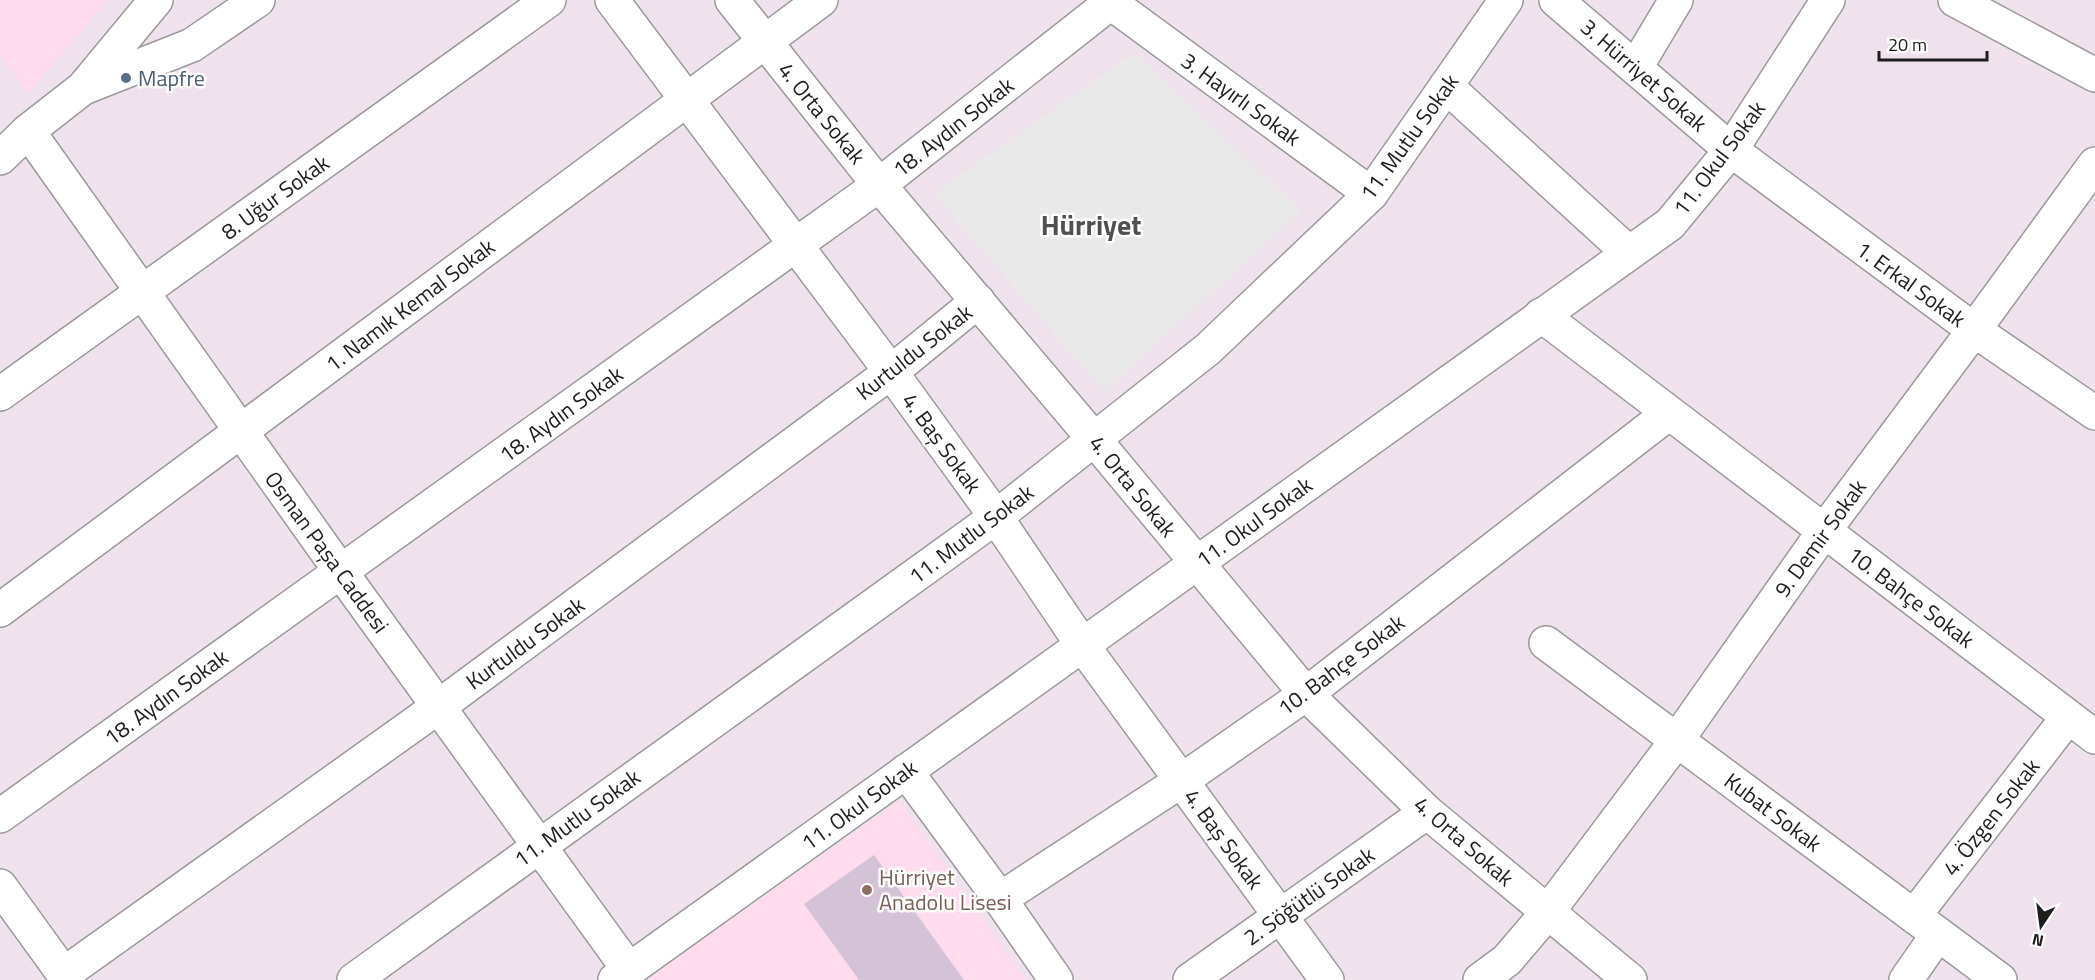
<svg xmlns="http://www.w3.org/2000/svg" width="2095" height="980" viewBox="0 0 2095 980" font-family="'Titillium Web',sans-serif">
	<rect width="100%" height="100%" fill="#efe2ed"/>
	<g fill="#ffdbee">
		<path d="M0,0H108L28,94L0,56Z"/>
		<path d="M899,801L1026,980H645Z"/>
	</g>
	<path fill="#e9e9e9" d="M1134,53L1301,211L1104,391L933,194Z"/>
	<path fill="#d4c2d6" d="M874,855L964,980H859L804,904Z"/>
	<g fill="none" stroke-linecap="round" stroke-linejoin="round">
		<g stroke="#9a9a9a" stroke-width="36">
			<g id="minor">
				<path d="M612,0L891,372L996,517L1083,646L1327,980"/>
				<path d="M732,0L879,185L1094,439L1306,694L1427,812L1630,980"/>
				<path d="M1556,0L1731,150L1974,330L2095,413"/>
				<path d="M1111,3L1371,194"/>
				<path d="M1636,67L1676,0"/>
				<path d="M1446,86L1629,253"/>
				<path d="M86,87L192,45L258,0"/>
				<path d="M28,131L341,572L629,970"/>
				<path d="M0,158L28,131L83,88L156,0"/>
				<path d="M1541,315L2095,737"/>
				<path d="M0,394L549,0"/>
				<path d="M0,610L821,0"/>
				<path d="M1546,643L2000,980"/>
				<path d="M906,771L1000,899L1056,980"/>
				<path d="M0,816L879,185L1114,0"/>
				<path d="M0,886L68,980"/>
				<path d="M1000,899L1181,781L1306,694L1669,413"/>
				<path d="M1914,916L2068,717"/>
				<path d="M64,974L438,707L891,372L978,301"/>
				<path d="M354,980L996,517L1208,349L1371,194L1506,0"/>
				<path d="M615,980L1670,224L1731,150L1828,0"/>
				<path d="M1190,980L1427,812"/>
				<path d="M1480,980L1507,960L1547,913L1677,740L1824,531L1974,330L2095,164"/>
				<path d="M1906,980L1938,934"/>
			</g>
		</g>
		<g stroke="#9a9a9a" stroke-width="36">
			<path id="tertiary" d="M1955,0L2095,75"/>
		</g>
		<use href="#minor" stroke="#fff" stroke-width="33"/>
		<use href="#tertiary" stroke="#fff" stroke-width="33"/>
	</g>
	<circle fill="#5c6f8a" stroke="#fff" stroke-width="2" cx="126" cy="78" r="6"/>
	<circle fill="#8d6e63" stroke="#fff" stroke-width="2" cx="867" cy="890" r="6"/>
	<g text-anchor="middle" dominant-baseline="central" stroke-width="5" stroke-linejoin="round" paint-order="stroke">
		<g font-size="22" fill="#1d1d1d" stroke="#fff">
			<text transform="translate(1644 75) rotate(41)">3. Hürriyet Sokak</text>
			<text transform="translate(1241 99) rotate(36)">3. Hayırlı Sokak</text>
			<text transform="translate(822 113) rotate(51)">4. Orta Sokak</text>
			<text transform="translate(953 127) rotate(-38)">18. Aydın Sokak</text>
			<text transform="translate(1409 137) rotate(-54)">11. Mutlu Sokak</text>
			<text transform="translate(1719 158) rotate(-53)">11. Okul Sokak</text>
			<text transform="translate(275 197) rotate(-36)">8. Uğur Sokak</text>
			<text transform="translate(1911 284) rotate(36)">1. Erkal Sokak</text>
			<text transform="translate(410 305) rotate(-37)">1. Namık Kemal Sokak</text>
			<text transform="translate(914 352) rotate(-38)">Kurtuldu Sokak</text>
			<text transform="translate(561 414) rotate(-36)">18. Aydın Sokak</text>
			<text transform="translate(942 443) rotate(54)">4. Baş Sokak</text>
			<text transform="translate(1133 486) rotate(51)">4. Orta Sokak</text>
			<text transform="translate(1254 522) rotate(-36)">11. Okul Sokak</text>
			<text transform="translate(971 534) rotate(-37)">11. Mutlu Sokak</text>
			<text transform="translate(1820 538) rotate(-54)">9. Demir Sokak</text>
			<text transform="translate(327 552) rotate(54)">Osman Paşa Caddesi</text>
			<text transform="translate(1911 597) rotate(37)">10. Bahçe Sokak</text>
			<text transform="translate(525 643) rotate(-36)">Kurtuldu Sokak</text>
			<text transform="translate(1341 665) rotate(-37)">10. Bahçe Sokak</text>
			<text transform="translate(166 697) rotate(-36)">18. Aydın Sokak</text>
			<text transform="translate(859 805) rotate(-36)">11. Okul Sokak</text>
			<text transform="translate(1773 812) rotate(37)">Kubat Sokak</text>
			<text transform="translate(1991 817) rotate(-52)">4. Özgen Sokak</text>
			<text transform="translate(577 818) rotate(-36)">11. Mutlu Sokak</text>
			<text transform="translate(1224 839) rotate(54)">4. Baş Sokak</text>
			<text transform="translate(1464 841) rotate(41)">4. Orta Sokak</text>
			<text transform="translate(1309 896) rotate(-35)">2. Söğütlü Sokak</text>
		</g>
		<g font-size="22" fill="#4e5e75" stroke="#fff" text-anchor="start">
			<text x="138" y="78">Mapfre</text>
		</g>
		<g font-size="22" fill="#785e54" stroke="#fff" text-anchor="start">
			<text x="879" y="877">Hürriyet<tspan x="879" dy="25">Anadolu Lisesi</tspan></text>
		</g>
		<g font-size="28" font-weight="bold" fill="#505050" stroke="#fff">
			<text x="1091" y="224">Hürriyet</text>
		</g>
	</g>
	<g transform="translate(2041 926) rotate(193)" stroke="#ffffff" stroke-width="4.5" paint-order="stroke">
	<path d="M0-4.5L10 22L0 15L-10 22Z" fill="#1d1d1d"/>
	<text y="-9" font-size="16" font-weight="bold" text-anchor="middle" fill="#1d1d1d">N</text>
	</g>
	<path d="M1879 51v9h108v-9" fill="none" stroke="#1d1d1d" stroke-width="3"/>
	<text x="1888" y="51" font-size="18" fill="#1d1d1d" stroke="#ffffff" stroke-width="4.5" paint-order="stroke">20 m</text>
</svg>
